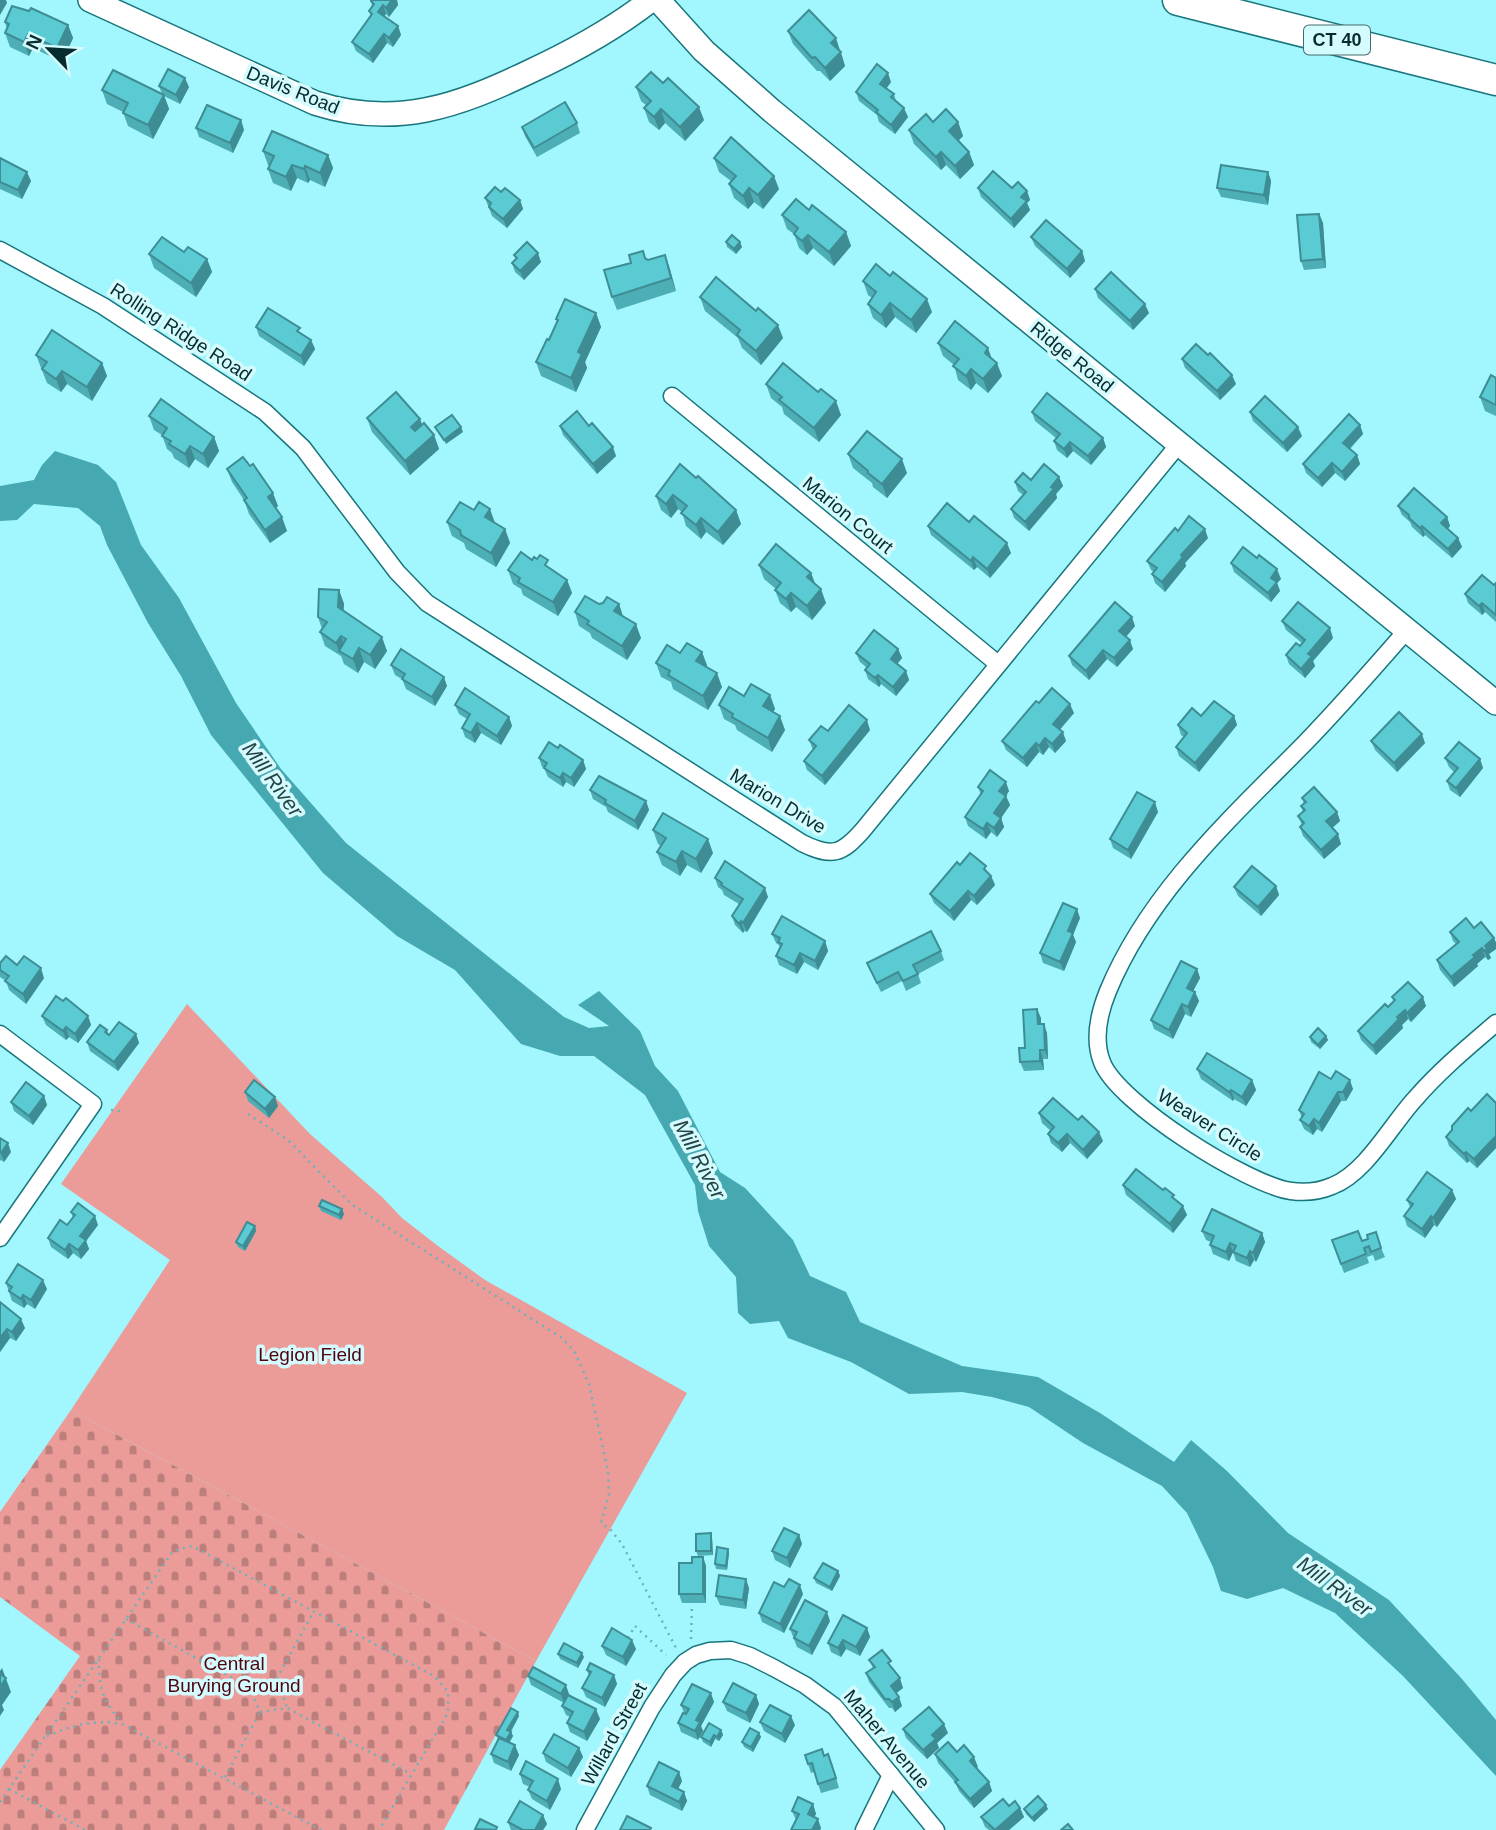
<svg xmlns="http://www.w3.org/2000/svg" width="1496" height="1830" viewBox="0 0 1496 1830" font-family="Helvetica,sans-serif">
	<defs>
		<pattern id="cemetery-stones" width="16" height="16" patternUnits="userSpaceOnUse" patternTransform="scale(1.75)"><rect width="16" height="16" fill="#eb9b98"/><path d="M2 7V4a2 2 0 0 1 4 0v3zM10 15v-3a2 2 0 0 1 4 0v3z" fill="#bc7f7c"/></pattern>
	</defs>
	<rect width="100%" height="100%" fill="#a2f6fd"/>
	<path fill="#eb9b98" d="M187,1004L310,1134L382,1197L402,1218L438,1246L485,1280L687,1393L536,1661L71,1410L170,1260L61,1184Z"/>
	<path fill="url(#cemetery-stones)" d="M71,1410L536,1661L444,1830H0V1770L80,1656L0,1597V1512Z"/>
	<path fill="#46a8b0" d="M55,451L98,465L116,482L141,545L179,598L236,703L281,769L346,843L564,1017L589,1028L609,1026L578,1005L599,991L640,1031L655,1066L678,1091L720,1172L745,1188L793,1240L810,1276L846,1292L860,1322L962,1366L1038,1377L1100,1413L1174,1462L1191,1440L1227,1471L1288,1533L1389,1600L1462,1679L1496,1720V1776L1403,1676L1335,1613L1283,1588L1247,1599L1221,1591L1213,1567L1187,1513L1162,1486L1083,1443L1029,1407L992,1397L962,1392L909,1394L851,1362L788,1338L779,1321L750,1324L738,1313L736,1277L709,1246L698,1211L695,1185L645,1095L594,1056H560L521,1044L455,970L397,936L323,873L211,735L181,676L148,623L107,545L100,526L78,508L34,504L17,520L0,521V486L34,480L42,465Z"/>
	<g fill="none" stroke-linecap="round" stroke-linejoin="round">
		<g stroke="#1a767d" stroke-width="19">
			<g id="street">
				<path d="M0,250L103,306L265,412L303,448L397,572L427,603L802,843C832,858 842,854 863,830L1179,444"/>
				<path d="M672,396L998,664"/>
				<path d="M1407,630C1373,669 1340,707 1304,744C1231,818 1149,892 1108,991C1099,1013 1093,1039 1102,1062C1117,1103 1248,1185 1291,1191C1306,1193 1318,1192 1332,1186C1366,1173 1391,1125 1415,1099C1439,1071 1468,1047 1496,1023"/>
				<path d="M0,1034L93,1104L0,1238"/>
				<path d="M585,1830L652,1707L673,1675L685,1662L696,1655L710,1651L731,1650L750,1656L774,1668L805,1685L835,1707L936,1830"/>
				<path d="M864,1830L891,1775"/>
			</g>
		</g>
		<g stroke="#1a767d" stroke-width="26">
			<g id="secondary">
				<path d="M90,0L315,103C396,129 458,106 531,71C574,51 614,29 651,0"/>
				<path d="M658,0L704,51L772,111L1496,703"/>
			</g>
		</g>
		<g stroke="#1a767d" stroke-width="33">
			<path id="highway" d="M1178,0L1496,80"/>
		</g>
		<g stroke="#6eb2b8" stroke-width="2.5" stroke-dasharray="2 5" stroke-linecap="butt">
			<path d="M111,1110L121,1111"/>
			<path d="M248,1114L288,1140L351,1204L562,1338L574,1351L589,1384L608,1471L609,1494L601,1523L610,1529L622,1544L676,1648"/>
			<path d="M126,1619L250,1688L260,1712L287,1708L411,1774"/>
			<path d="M628,1638L635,1626L666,1655"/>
			<path d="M691,1639L692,1605"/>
			<path d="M99,1659C99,1688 102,1699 121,1722"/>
			<path d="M277,1678L287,1708"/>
			<path d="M250,1688L277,1678L314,1611"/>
			<path d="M47,1736C73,1725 95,1719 122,1724L321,1830"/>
			<path d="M225,1777L260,1712"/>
			<path d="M9,1789L85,1830"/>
			<path d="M0,1802L173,1551L192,1546L434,1676L448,1692V1713L379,1830"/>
		</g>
		<use href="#street" stroke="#fff" stroke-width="16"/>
		<use href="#secondary" stroke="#fff" stroke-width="23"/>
		<use href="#highway" stroke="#fff" stroke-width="30"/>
	</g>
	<g fill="#4daeb5">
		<path d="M371,0H397L398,5L389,17L386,14L384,16L398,26L401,35L393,47L387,43L373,63L356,51L352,42L371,16L369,11L372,6L371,1Z"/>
		<path d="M5,22L68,25L73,38L62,62L33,48L29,56L10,47L5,33L7,29Z"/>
		<path d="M788,31L841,51V52L845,66L830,81L820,71H817L793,44Z"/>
		<path d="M891,82L886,89L894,94L896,101L908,117L895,134L879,122L877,115L859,101L856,92Z"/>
		<path d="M159,86L189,87L180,104L164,96L169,109L153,139L128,126L123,112L107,104L102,90L162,94Z"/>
		<path d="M636,87L704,120L685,141L665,123L659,130L649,122L644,108L647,106L641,101Z"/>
		<path d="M241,120L244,130L233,153L199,137L196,128Z"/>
		<path d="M933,122H958L963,136L958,141L969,152L974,165L960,179L946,165L941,170L914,144L909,130Z"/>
		<path d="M577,123L580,133L537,157L525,136L522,127Z"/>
		<path d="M263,151L328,155L333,168L325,187L310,180L308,183L297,178L291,191L273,183L268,169L270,166L268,165Z"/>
		<path d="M0,158L31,181L22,199L0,189Z"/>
		<path d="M714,158L779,189L763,209L754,202L748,209L734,198L729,184L731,181L719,172Z"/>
		<path d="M1268,172L1271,181L1268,205L1221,197L1217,188Z"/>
		<path d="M978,188H1012L1027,191L1030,200L1027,203L1030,210L1014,228L981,197Z"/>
		<path d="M501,192L520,200L523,209L507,228L492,216L485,198Z"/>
		<path d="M809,210L846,232L851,246L834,266L813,248L807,255L799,248L794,234L787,229L782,215Z"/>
		<path d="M1319,214L1323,223L1326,268L1304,270L1301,261Z"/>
		<path d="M1031,237L1082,251L1085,261L1070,278L1035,246Z"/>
		<path d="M726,242L742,247L736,254L727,247Z"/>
		<path d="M184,252L207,259L212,272L196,297L154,268L149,254Z"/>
		<path d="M514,255L541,262L524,280L515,272L512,263L516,259Z"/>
		<path d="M665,255L676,291L617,310L612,297L645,258L648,260Z"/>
		<path d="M863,281L932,312L916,333L895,317L886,328L873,318L868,304L872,298L868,295Z"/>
		<path d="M1095,289L1149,313L1133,330L1098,298Z"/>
		<path d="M700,297L783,338L761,365L742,348L738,338L705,311Z"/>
		<path d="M596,313L601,327L585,362L587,368L576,392L541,376L536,362L557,322L556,319Z"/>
		<path d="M256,327L302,334L311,340L315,349L304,366L259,336Z"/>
		<path d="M938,343L992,358L1002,376L988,393L976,383L971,390L958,380L954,365L943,356Z"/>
		<path d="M36,355L102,363L107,376L92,401L67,384L61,392L47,383Z"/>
		<path d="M1182,359L1236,384L1220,400L1185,368Z"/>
		<path d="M1496,378V416L1485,411L1480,397Z"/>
		<path d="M766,384L818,392L841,415L819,442L784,414L782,407L771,398Z"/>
		<path d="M1032,412L1103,438L1106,447L1091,465L1073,451L1067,458L1057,450L1054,441L1056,438L1035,421Z"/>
		<path d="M1250,412L1302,436L1287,452L1253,421Z"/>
		<path d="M149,416L214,437L219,451L208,468L195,459L189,468L174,458L172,453L167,449L162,435L154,430Z"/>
		<path d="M367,418L420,419L422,425L434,435L439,449L410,475L372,432Z"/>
		<path d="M1360,425L1363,434L1350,449L1357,455L1360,464L1345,481L1335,473L1322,487L1306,473L1303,464Z"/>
		<path d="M560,426L616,456L597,474L563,435Z"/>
		<path d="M848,454L907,473L887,498L873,487L872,483L853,468Z"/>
		<path d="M680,464L736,510L741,524L723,545L706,532L701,539L686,526L682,512L678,509L671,518L661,510L656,496Z"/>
		<path d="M227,469L278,506L276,508L287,531L270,543L249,514L244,500L232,482Z"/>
		<path d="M1059,477L1063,486L1056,494L1057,498L1029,531L1014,518L1011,509L1023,495L1018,491L1015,482Z"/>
		<path d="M1398,506L1447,517L1450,526L1448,529L1458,538L1462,547L1452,558L1425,535L1423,537L1412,527L1410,522L1402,515Z"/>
		<path d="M447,522L495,523L505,529L510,543L496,567L466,549L464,543L452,536Z"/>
		<path d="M969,522L1011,553L990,578L977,567L974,570L931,535L928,526Z"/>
		<path d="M1178,531L1208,538L1185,563L1186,566L1165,592L1155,583L1152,574L1154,572L1151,570L1147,561Z"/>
		<path d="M1257,558L1281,579L1277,583L1280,591L1271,602L1234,572L1231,563Z"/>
		<path d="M532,560L551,569L567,580L572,593L558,616L523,595L521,589L513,584L508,570Z"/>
		<path d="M759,565L811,573L815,584L826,603L812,620L796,607L791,612L780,603L775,590L776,589L764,579Z"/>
		<path d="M1496,583V622L1485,612L1482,615L1468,603L1465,594L1494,585Z"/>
		<path d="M339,590L344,604L343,611L387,651L375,669L364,662L358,673L344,664L341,656L325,646L320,632L322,629L318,617Z"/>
		<path d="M599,604H619L623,616L641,638L627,660L592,638L590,633L579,626L575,612Z"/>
		<path d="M1282,621L1333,638L1313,661L1315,666L1305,678L1289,664L1286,655L1302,643L1286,630Z"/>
		<path d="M1135,626L1126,637L1133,649L1117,667L1107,659L1089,680L1072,665L1069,656Z"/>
		<path d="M898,649L902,658L897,664L906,671L909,680L896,696L881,684L879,687L868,679L865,670L866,667L860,662L856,653Z"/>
		<path d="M680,653L707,665L706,667L722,687L708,710L673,689L671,682L661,677L656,663Z"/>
		<path d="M391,665L447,686L435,706L406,689L402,679L395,675Z"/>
		<path d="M770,695L775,709L773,712L785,730L772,752L737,730L735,725L724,719L719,705L744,696Z"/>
		<path d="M1039,703L1074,713L1060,729L1066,741L1055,753L1049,747L1043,755L1039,752L1027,767L1006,750L1002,741Z"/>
		<path d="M455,705L509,717L512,726L501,745L481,733L475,743L465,737L462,728L467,719L459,714Z"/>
		<path d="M1201,716H1234L1237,725L1199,772L1179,756L1176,747L1184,737L1181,735L1178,725Z"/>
		<path d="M870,730L825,785L807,770L804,761L813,750L809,740L828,731Z"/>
		<path d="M1371,741L1425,743L1397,772L1375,750Z"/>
		<path d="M558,748L583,760L586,769L574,787L566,782L563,787L548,777L544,768L542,767L539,758Z"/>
		<path d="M1445,758L1480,759L1483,768L1460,797L1450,790L1447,781L1454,772L1449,767Z"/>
		<path d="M978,787L1009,791L1006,796L1010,805L1001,818L1004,827L997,837L991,832L986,839L968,826L965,817L981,795Z"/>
		<path d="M590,790L646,801L649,810L638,830L608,812L606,807L593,799Z"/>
		<path d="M1302,798L1337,812L1340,821L1332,828L1341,844L1324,859L1303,836L1300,827L1302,825L1298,816L1303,812L1301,806L1304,804Z"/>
		<path d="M1158,812L1131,859L1113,848L1110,839Z"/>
		<path d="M653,830L713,853L701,873L687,865L680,876L662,865L657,852L661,846L658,844Z"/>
		<path d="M960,865L989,874L991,876L995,885L977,905L971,900L954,921L934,903L930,894Z"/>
		<path d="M715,878L768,897L747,932L744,931L743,933L735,925L732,916L739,904L724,895L722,890L718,887Z"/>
		<path d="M1276,886L1279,895L1261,916L1238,896L1234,887Z"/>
		<path d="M1080,918L1073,935L1076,942L1064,971L1043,963L1040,953Z"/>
		<path d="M1474,928L1494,938L1496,943V949L1489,954L1491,958L1488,960L1485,957L1477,964L1478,966L1454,987L1440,970L1437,960L1456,944L1453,941L1450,932Z"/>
		<path d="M772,934L825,941L828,951L818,970L804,962L797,974L779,965L776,956L780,948L779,945L776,943Z"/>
		<path d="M941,951L944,960L918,974L921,983L906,991L902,981L881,992L867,963Z"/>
		<path d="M0,963L17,965L44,978L26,1004L9,990L6,981L0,977Z"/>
		<path d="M1197,969L1200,978L1193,991L1195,992L1199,1001L1191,1017L1185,1014L1173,1039L1154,1029L1151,1020Z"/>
		<path d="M1392,997L1426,1006L1411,1022L1408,1019L1402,1025L1403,1028L1376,1055L1361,1040L1358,1031L1388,1007L1394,1002Z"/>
		<path d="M42,1016H88L91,1025L78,1043L69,1037L66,1040L46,1025Z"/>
		<path d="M1041,1018V1024L1047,1033L1048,1059H1043L1044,1070L1024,1071L1020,1062L1025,1048Z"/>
		<path d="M107,1030L109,1035L136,1034L139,1043L118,1071L90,1051L87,1042Z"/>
		<path d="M1326,1036L1328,1040L1320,1049L1311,1042L1310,1037Z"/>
		<path d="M1197,1069L1252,1080L1256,1090L1246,1106L1234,1099L1233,1101L1201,1079Z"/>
		<path d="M1331,1079L1353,1089L1346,1101H1341L1322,1132L1317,1129L1313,1135L1304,1129L1300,1120L1302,1118L1299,1110Z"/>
		<path d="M245,1092L278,1106L269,1118L248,1101Z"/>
		<path d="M44,1096L47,1105L33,1125L14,1111L11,1102Z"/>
		<path d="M1496,1103V1148L1477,1168L1469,1161L1467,1163L1449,1146L1446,1137L1471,1111Z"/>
		<path d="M1039,1113L1078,1120L1103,1141L1087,1159L1070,1143L1062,1152L1051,1143L1048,1134L1051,1131L1042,1123Z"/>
		<path d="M0,1138L11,1152L4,1162L1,1160L0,1161Z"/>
		<path d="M1123,1185L1176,1200L1187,1215L1173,1233L1126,1195Z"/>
		<path d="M1452,1190L1456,1199L1437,1227L1434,1225L1425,1238L1407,1226L1404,1216L1410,1207L1407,1200Z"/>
		<path d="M319,1206L344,1214L341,1220L321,1211Z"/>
		<path d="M71,1212L98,1225L86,1241L89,1249L81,1259L73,1253L68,1259L51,1247L48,1238L67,1225L73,1218Z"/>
		<path d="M255,1226L256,1231L245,1251L238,1247L236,1242Z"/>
		<path d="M1202,1231L1262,1233L1265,1242L1256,1262L1254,1260L1250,1267L1236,1261L1233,1252L1229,1261L1213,1254L1210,1245L1211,1242L1206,1240Z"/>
		<path d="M1332,1240L1362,1241L1381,1248L1385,1257L1375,1261L1373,1255L1367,1257L1369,1263L1344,1273Z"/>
		<path d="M6,1283L47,1289L35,1309L27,1304L24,1308L12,1301Z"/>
		<path d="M0,1302L25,1328L16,1341L10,1338L0,1352Z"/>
		<path d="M799,1535L802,1544L790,1568L775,1560L772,1551Z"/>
		<path d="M712,1538L713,1555L698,1556L696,1551Z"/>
		<path d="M729,1553L727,1570L716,1569L715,1564Z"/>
		<path d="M703,1557L706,1566V1603H682L679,1594L692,1563Z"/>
		<path d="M838,1571L840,1576L832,1591L816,1583L814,1578Z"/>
		<path d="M749,1588L746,1609L720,1605L716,1596Z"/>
		<path d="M803,1594L784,1633L762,1622L759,1613Z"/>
		<path d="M830,1621L812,1655L797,1647L790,1629Z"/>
		<path d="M867,1628L870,1637L860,1656L846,1649L841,1657L831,1652L828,1643Z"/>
		<path d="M602,1646L636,1649L626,1666L606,1655Z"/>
		<path d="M558,1654L584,1657L578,1668L560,1659Z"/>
		<path d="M869,1660L894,1670L903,1688L896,1693L902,1706L895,1712L892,1708H889L869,1682L866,1673L873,1668Z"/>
		<path d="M587,1670L614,1675L617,1684L605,1707L586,1697L582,1688L589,1676Z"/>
		<path d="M528,1676L569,1694L600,1719L587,1741L570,1732L567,1723L570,1717L566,1715L562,1706L564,1703L531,1685Z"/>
		<path d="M756,1695L759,1704L750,1723L727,1711L723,1702Z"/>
		<path d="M714,1702L701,1726L703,1731L698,1740L681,1732L678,1723L684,1713L681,1705Z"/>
		<path d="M519,1716L511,1732L513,1736L509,1743L519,1755L511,1771L494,1763L491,1754L498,1739L496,1735Z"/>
		<path d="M760,1722L795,1725L785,1743L764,1731Z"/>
		<path d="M903,1729L948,1733L937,1743L939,1748L927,1759L906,1738Z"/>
		<path d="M721,1730L723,1735L719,1741L715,1739L711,1747L703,1742L701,1737Z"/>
		<path d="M759,1733L761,1737L753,1752L744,1747L742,1742Z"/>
		<path d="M579,1748L583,1757L571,1777L546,1762L543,1753Z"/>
		<path d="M957,1752L978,1767L976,1768L989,1782L992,1791L974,1808L959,1791L955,1782L938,1763L935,1754Z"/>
		<path d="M805,1755H824L832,1763L839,1788L821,1793L814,1772L811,1773Z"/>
		<path d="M520,1774L561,1789L550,1810L532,1799L528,1790L530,1787L523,1784Z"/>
		<path d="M682,1781L678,1789L684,1792L687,1801L682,1811L650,1795L647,1786Z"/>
		<path d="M813,1804L816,1814L814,1817L821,1828L820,1830H791L796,1820L792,1811Z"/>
		<path d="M1020,1808L1024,1817L1009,1830H989L985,1827L981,1817Z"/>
		<path d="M1024,1809H1048L1034,1822L1026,1814Z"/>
		<path d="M508,1822L547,1824L543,1830H511Z"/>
	</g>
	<g fill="#3f8d94">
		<path d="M0,0H6L7,3L0,15Z"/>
		<path d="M392,0H397L398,5L389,17L386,8Z"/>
		<path d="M383,5L386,14L381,21L378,12Z"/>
		<path d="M68,25L73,38L62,62L57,48Z"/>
		<path d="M398,26L401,35L393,47L389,38Z"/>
		<path d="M28,34L33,48L29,56L24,42Z"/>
		<path d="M384,34L387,43L373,63L369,54Z"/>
		<path d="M836,38L845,66L830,81L825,68L831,43Z"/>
		<path d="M888,73L891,82L883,93L880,84Z"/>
		<path d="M185,78L189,87L180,104L176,95Z"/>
		<path d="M164,95L169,109L153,139L148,125Z"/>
		<path d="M699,107L704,120L685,141L680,127Z"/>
		<path d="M904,108L908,117L895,134L891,125Z"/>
		<path d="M661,109L665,123L659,130L654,117Z"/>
		<path d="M241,120L244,130L233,153L230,143Z"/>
		<path d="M958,122L963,136L954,145L949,131Z"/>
		<path d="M941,152L946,165L941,170L936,157Z"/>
		<path d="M969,152L974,165L960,179L955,166Z"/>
		<path d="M328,155L333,168L325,187L320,173Z"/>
		<path d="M292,165L297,178L291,191L286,177Z"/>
		<path d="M305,166L310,180L308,183L304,169Z"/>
		<path d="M27,172L31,181L22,199L18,190Z"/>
		<path d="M1268,172L1271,181L1268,205L1264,195Z"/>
		<path d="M774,176L779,189L763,209L758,195Z"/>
		<path d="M749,188L754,202L748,209L743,196Z"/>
		<path d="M1027,191L1030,200L1027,203L1030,210L1014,228L1011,219L1021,197Z"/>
		<path d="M520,200L523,209L507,228L503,219Z"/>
		<path d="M1319,214L1323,223L1326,268L1323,259Z"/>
		<path d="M846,232L851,246L834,266L829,252Z"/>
		<path d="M808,235L813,248L807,255L802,241Z"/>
		<path d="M740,242L742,247L736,254L734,249Z"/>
		<path d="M1082,251L1085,261L1070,278L1067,269Z"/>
		<path d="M538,253L541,262L524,280L520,271Z"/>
		<path d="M665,255L670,269L676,291L671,278Z"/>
		<path d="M207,259L212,272L196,297L191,283Z"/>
		<path d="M927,299L932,312L916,333L911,320Z"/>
		<path d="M890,303L895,317L886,328L881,315Z"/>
		<path d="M1145,304L1149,313L1133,330L1130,321Z"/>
		<path d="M596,313L601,327L585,362L587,368L576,392L571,378L578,352Z"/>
		<path d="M778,325L783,338L761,365L756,351Z"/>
		<path d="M311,340L315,349L304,366L301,356Z"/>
		<path d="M988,348L993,362L985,353Z"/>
		<path d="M102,363L107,376L92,401L87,387Z"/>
		<path d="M997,363L1002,376L988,393L983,379Z"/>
		<path d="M971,369L976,383L971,390L966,376Z"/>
		<path d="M62,371L67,384L61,392L56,379Z"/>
		<path d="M1232,375L1236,384L1220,400L1217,391Z"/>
		<path d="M836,401L841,415L819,442L814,428Z"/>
		<path d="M420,419L425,433L416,441L411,427Z"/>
		<path d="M1360,425L1363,434L1346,452L1343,443Z"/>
		<path d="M461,427L463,432L446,444L444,440Z"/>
		<path d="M1298,427L1302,436L1287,452L1283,443Z"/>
		<path d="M434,435L439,449L410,475L405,461Z"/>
		<path d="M214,437L219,451L208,468L203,454Z"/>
		<path d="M1103,438L1106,447L1091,465L1088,456Z"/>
		<path d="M1070,442L1073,451L1067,458L1064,449Z"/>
		<path d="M190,446L195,459L189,468L185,454Z"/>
		<path d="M613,447L616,456L597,474L593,464Z"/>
		<path d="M1357,455L1360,464L1345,481L1342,472Z"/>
		<path d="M902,459L907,473L887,498L882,484Z"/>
		<path d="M1332,463L1335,473L1322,487L1318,478Z"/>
		<path d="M1059,477L1063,486L1056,494L1057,498L1029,531L1025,522L1051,487Z"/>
		<path d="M273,493L278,506L273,510L268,497Z"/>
		<path d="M673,495L678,509L671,518L666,504Z"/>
		<path d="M490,509L495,523L485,517Z"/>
		<path d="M736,510L741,524L723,545L718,532Z"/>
		<path d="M282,517L287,531L270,543L265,530Z"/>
		<path d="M1447,517L1450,526L1444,532L1441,523Z"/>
		<path d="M701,518L706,532L701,539L696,525Z"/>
		<path d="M1422,526L1425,535L1423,537L1420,528Z"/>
		<path d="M505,529L510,543L496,567L491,553Z"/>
		<path d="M1205,529L1208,538L1185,563L1186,566L1165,592L1162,582L1181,555Z"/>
		<path d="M1458,538L1462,547L1452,558L1448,549Z"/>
		<path d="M1007,543L1011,553L990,578L987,569Z"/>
		<path d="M973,557L977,567L974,570L971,561Z"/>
		<path d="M1277,569L1281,579L1277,583L1280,591L1271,602L1268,593L1271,578Z"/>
		<path d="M811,573L816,586L807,577Z"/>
		<path d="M567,580L572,593L558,616L553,602Z"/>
		<path d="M821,589L826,603L812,620L807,606Z"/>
		<path d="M339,590L344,604L343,621L338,607Z"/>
		<path d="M791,593L796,607L791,612L786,599Z"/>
		<path d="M1482,603L1485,612L1482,615L1479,606Z"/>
		<path d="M619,604L623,617L614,611Z"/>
		<path d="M1132,617L1135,626L1123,640L1119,631Z"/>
		<path d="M636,624L641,638L627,660L622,646Z"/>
		<path d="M1330,628L1333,638L1313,661L1315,666L1305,678L1301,669L1308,654Z"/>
		<path d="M341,636L346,650L339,651L341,657L336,643Z"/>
		<path d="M382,637L387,651L375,669L370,655Z"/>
		<path d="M1130,640L1133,649L1117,667L1114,658Z"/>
		<path d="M359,648L364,662L358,673L353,659Z"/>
		<path d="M898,649L902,658L894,668L891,659Z"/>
		<path d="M1103,650L1107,659L1089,680L1086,671Z"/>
		<path d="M702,652L707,665L701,674L696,661Z"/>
		<path d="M906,671L909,680L896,696L893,687Z"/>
		<path d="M717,673L722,687L708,710L703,696Z"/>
		<path d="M878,675L881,684L879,687L875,678Z"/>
		<path d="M444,677L447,686L435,706L432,697Z"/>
		<path d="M770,695L775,709L768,720L763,706Z"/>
		<path d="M1070,704L1074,713L1057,733L1053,724Z"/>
		<path d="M780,716L785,730L772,752L768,738Z"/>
		<path d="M1234,716L1237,725L1199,772L1195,763Z"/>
		<path d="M509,717L512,726L501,745L497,736Z"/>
		<path d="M867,720L870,730L825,785L822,776Z"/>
		<path d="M477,723L481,733L475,743L471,733Z"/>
		<path d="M1063,732L1066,741L1055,753L1052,744Z"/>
		<path d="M1422,734L1425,743L1397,772L1394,763Z"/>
		<path d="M1045,738L1049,747L1043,755L1039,746Z"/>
		<path d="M1036,743L1039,752L1027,767L1023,758Z"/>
		<path d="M1480,759L1483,768L1460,797L1456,788Z"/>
		<path d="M583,760L586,769L574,787L571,778Z"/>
		<path d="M563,773L566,782L563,787L560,778Z"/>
		<path d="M1006,782L1009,791L1003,800L999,791Z"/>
		<path d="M1006,796L1010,805L1001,818L1004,827L997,837L994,828V813Z"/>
		<path d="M646,801L649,810L638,830L635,821Z"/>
		<path d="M1155,802L1158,812L1131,859L1128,850Z"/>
		<path d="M1337,812L1340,821L1330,830L1326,821Z"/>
		<path d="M987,823L991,832L986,839L983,829Z"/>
		<path d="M1338,834L1341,844L1324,859L1321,850Z"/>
		<path d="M708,839L713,853L701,873L696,859Z"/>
		<path d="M682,851L687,865L680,876L676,862Z"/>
		<path d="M991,876L995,885L977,905L974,896Z"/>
		<path d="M1276,886L1279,895L1261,916L1258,907Z"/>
		<path d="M765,888L768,897L747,932L743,923Z"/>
		<path d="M968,891L971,900L954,921L950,911Z"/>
		<path d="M1077,909L1080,918L1073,935L1076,942L1064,971L1060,962L1068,931Z"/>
		<path d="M741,921L744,931L743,933L739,924Z"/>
		<path d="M1494,938L1496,943V949L1489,954L1491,958L1488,960L1484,951L1485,946Z"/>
		<path d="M825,941L828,951L818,970L815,961Z"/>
		<path d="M1482,948L1485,957L1477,964L1478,966L1454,987L1451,977Z"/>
		<path d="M800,953L804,962L797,974L794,965Z"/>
		<path d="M41,968L44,978L26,1004L23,994Z"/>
		<path d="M1197,969L1200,978L1190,997L1187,988Z"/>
		<path d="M1195,992L1199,1001L1191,1017L1188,1007Z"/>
		<path d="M1423,997L1426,1006L1411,1022L1407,1013Z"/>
		<path d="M1182,1004L1185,1014L1173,1039L1169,1030Z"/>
		<path d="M1037,1009L1041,1018V1033L1038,1024Z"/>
		<path d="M1405,1010L1408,1019L1402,1025L1403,1028L1376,1055L1373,1046Z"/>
		<path d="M88,1016L91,1025L78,1043L75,1034Z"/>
		<path d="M1044,1024L1047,1033L1048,1059L1045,1050Z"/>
		<path d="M66,1027L69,1037L66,1040L63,1031Z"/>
		<path d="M136,1034L139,1043L118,1071L114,1062Z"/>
		<path d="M1326,1036L1328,1040L1320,1049L1318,1045Z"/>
		<path d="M1040,1050L1043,1059L1044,1070L1040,1061Z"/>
		<path d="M1252,1080L1256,1090L1246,1106L1242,1097Z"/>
		<path d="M1350,1080L1353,1089L1346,1101L1343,1092Z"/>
		<path d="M1231,1090L1234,1099L1233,1101L1229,1092Z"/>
		<path d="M1338,1092L1341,1101L1322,1132L1319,1123Z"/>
		<path d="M44,1096L47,1105L33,1125L29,1116Z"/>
		<path d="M275,1097L278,1106L269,1118L265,1109Z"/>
		<path d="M1314,1119L1317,1129L1313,1135L1309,1126Z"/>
		<path d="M1099,1132L1103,1141L1087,1159L1083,1150Z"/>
		<path d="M1067,1134L1070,1143L1062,1152L1058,1143Z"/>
		<path d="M1496,1136V1148L1477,1168L1474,1159Z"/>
		<path d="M8,1143L11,1152L4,1162L1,1153Z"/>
		<path d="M1466,1152L1469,1161L1467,1163L1464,1154Z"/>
		<path d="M1452,1190L1456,1199L1437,1227L1433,1218Z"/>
		<path d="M1183,1206L1187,1215L1173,1233L1170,1224Z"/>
		<path d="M342,1209L344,1214L341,1220L339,1215Z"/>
		<path d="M95,1216L98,1225L86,1241L89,1249L81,1259L78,1250L80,1236Z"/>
		<path d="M1431,1216L1434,1225L1425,1238L1422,1229Z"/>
		<path d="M255,1226L256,1231L245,1251L243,1246Z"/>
		<path d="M1262,1233L1265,1242L1256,1262L1253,1253Z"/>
		<path d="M1230,1243L1233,1252L1229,1261L1226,1252Z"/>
		<path d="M69,1244L73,1253L68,1259L65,1250Z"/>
		<path d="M1250,1251L1254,1260L1250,1267L1247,1258Z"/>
		<path d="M43,1280L47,1289L35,1309L31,1300Z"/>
		<path d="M23,1295L27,1304L24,1308L21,1299Z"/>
		<path d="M21,1319L25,1328L16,1341L12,1332Z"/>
		<path d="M7,1329L10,1338L0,1352V1338Z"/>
		<path d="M711,1533L712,1538L713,1555L711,1551Z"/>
		<path d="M799,1535L802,1544L790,1568L787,1558Z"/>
		<path d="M728,1549L729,1553L727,1570L726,1566Z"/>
		<path d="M703,1557L706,1566V1603L703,1594Z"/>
		<path d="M838,1571L840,1576L832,1591L830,1587Z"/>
		<path d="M746,1579L749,1588L746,1609L743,1600Z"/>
		<path d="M800,1585L803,1594L784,1633L780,1624Z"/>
		<path d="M827,1612L830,1621L812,1655L809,1646Z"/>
		<path d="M867,1628L870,1637L860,1656L856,1647Z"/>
		<path d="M632,1640L636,1649L626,1666L623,1657Z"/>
		<path d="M843,1640L846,1649L841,1657L838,1648Z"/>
		<path d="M582,1653L584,1657L578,1668L577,1663Z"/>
		<path d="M2,1668L11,1692L2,1705L4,1710L0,1716V1671Z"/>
		<path d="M614,1675L617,1684L605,1707L602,1698Z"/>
		<path d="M900,1678L903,1688L894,1695L891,1686Z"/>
		<path d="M566,1685L569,1694L564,1704L561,1694Z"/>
		<path d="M711,1693L714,1702L701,1726L703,1731L698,1740L695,1731L696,1720Z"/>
		<path d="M756,1695L759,1704L750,1723L746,1713Z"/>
		<path d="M899,1697L902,1706L895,1712L892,1702Z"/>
		<path d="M596,1709L600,1719L587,1741L584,1732Z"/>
		<path d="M518,1712L519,1716L509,1734L507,1730Z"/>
		<path d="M791,1716L795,1725L785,1743L782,1734Z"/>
		<path d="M944,1724L948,1733L937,1743L939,1748L927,1759L923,1750L932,1735Z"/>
		<path d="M721,1730L723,1735L719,1741L717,1737Z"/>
		<path d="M511,1732L513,1736L508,1745L506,1740Z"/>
		<path d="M759,1733L761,1737L753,1752L751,1747Z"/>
		<path d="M714,1735L715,1739L711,1747L710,1742Z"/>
		<path d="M515,1745L519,1755L511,1771L508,1762Z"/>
		<path d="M579,1748L583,1757L571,1777L568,1768Z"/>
		<path d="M974,1757L978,1767L974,1770L970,1761Z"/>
		<path d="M679,1772L682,1781L675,1795L672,1786Z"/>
		<path d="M558,1779L561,1789L550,1810L547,1801Z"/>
		<path d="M989,1782L992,1791L974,1808L970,1799Z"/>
		<path d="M684,1792L687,1801L682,1811L679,1802Z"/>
		<path d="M813,1804L816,1814L811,1823L808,1814Z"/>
		<path d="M1046,1805L1048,1809L1034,1822L1032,1818Z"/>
		<path d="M1020,1808L1024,1817L1009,1830H995Z"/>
		<path d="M543,1815L547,1824L543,1830H535Z"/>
		<path d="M818,1819L821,1828L820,1830H812Z"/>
	</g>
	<g fill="#5acad3" stroke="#3f8d94" stroke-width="2">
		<path d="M371,0H392L386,8L383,5L378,12L398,26L389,38L384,34L369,54L352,42L372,14L369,11L374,4L371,1Z"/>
		<path d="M12,6L29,11L31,8L68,25L57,48L28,34L24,42L5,33L9,24L5,22Z"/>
		<path d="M809,10L836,38L831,43L841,52L825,68L815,57L812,58L788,31Z"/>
		<path d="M877,64L888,73L880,84L894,94L891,97L904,108L891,125L876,112L878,110L856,92Z"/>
		<path d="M168,69L185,78L176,95L159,86Z"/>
		<path d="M113,70L164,95L148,125L123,113L128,103L102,90Z"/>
		<path d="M651,72L663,83L668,78L699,107L680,127L661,109L654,117L644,108L651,101L636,87Z"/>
		<path d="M565,102L577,123L534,148L522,127Z"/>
		<path d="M207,105L241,120L230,143L196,128Z"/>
		<path d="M946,109L958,122L949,131L969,152L955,166L941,152L936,157L909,130L926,114L933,122Z"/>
		<path d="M272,131L328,155L320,173L305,166L304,169L292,165L286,177L268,169L274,156L263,151Z"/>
		<path d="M731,137L774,176L758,195L749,188L743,196L729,184L736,176L714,158Z"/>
		<path d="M0,158L27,172L18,190L0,182Z"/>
		<path d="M1221,165L1268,172L1264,195L1217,188Z"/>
		<path d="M993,171L1012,188L1018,182L1027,191L1021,197L1027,201L1011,219L978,188Z"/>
		<path d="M495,187L501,192L505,188L520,200L503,219L489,207L491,203L485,198Z"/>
		<path d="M796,199L809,210L812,205L846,232L829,252L808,235L802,241L794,234L798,228L782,215Z"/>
		<path d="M1319,214L1323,259L1301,261L1297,215Z"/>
		<path d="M1046,220L1082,251L1067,269L1031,237Z"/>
		<path d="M732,235L740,242L734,249L726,242Z"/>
		<path d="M162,237L184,252L188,247L207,259L191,283L149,254Z"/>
		<path d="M527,242L538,253L520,271L512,263L517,258L514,255Z"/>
		<path d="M643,251L645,258L648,260L665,255L671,278L612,297L604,270L631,263L629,255Z"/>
		<path d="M876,264L890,276L893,272L927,299L911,320L890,303L881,315L868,304L876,292L863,281Z"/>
		<path d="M1111,272L1145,304L1130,321L1095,289Z"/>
		<path d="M716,277L756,311L758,308L778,325L756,351L737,335L740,330L700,297Z"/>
		<path d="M565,299L596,313L578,352L582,354L571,378L536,362L547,339L549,340L558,320L556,319Z"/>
		<path d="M268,308L300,328L297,331L311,340L301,356L256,327Z"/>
		<path d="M955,321L988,348L985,353L997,363L983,379L971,369L966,376L953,366L959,359L938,343Z"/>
		<path d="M52,330L102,363L87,387L62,371L56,379L42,369L47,362L36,355Z"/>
		<path d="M1196,344L1208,355L1210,353L1232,375L1217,391L1182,359Z"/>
		<path d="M783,363L818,392L821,389L836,401L814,428L779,400L782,397L766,384Z"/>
		<path d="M1491,375L1496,378V405L1480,397Z"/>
		<path d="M396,392L420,419L411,427L415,431L424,423L434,435L405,461L367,418Z"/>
		<path d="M1047,393L1103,438L1088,456L1070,442L1064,449L1054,441L1060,434L1032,412Z"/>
		<path d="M1265,396L1298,427L1283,443L1250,412Z"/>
		<path d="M161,399L214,437L203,454L190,446L185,454L169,444L171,441L162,436L167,428L149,416Z"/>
		<path d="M577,411L589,426L592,423L613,447L593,464L560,426Z"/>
		<path d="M1349,414L1360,425L1343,443L1357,455L1342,472L1332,463L1318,478L1303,464Z"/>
		<path d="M452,415L461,427L444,440L435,427Z"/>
		<path d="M867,431L902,459L882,484L868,473V471L848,454Z"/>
		<path d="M243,457L250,466L253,464L273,493L268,497L282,517L265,530L244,500L247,498L227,469Z"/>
		<path d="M680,464L696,478L698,476L736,510L718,532L701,518L696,525L681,513L687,506L673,495L666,504L656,496Z"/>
		<path d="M1044,464L1059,477L1051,487L1054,489L1025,522L1011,509L1026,492L1015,482L1023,473L1031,480Z"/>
		<path d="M1414,488L1447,517L1441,523L1458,538L1448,549L1422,526L1420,528L1409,518V515L1398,506Z"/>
		<path d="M460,502L474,510L479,502L490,509L485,517L505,529L491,553L461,535L460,530L447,522Z"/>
		<path d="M947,503L969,522L974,516L1007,543L987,569L973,557L971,561L928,526Z"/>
		<path d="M1189,516L1205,529L1181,555L1183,557L1162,582L1152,574L1157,568L1147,561L1175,528L1178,531Z"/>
		<path d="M776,544L811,573L807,577L821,589L807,606L791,593L786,599L775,590L781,583L759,565Z"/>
		<path d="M1243,547L1257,558L1259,555L1277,569L1271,578L1277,582L1268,593L1231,563Z"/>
		<path d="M521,552L532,560L534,557L537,559L540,555L548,560L545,565L567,580L553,602L518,582L520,578L508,570Z"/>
		<path d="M1482,575L1494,585L1496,583V615L1482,603L1479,606L1465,594Z"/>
		<path d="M319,589L339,590L338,607L382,637L370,655L359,648L353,659L339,651L346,639L341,636L336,643L320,632L327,622L318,617Z"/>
		<path d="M585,596L599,604L603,603L607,597L619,604L614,611L636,624L622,646L587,624L589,621L575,612Z"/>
		<path d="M1115,602L1132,617L1119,631L1130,640L1114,658L1103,650L1086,671L1069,656Z"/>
		<path d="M1298,602L1330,628L1308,654L1312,656L1301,669L1286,655L1296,643L1300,646L1305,640L1282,621Z"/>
		<path d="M874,630L898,649L891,659L906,671L893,687L878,675L875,678L865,670L870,664L856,653Z"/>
		<path d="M687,643L702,652L696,661L717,673L703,696L668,675L670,671L656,663L667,645L680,653Z"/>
		<path d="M401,649L444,677L432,697L402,679L405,674L391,665Z"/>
		<path d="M751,684L770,695L763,706L780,716L768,738L732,717L733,714L719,705L729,687L744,696Z"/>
		<path d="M465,688L509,717L497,736L477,723L471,733L462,728L470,714L455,705Z"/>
		<path d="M1052,688L1070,704L1053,724L1063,732L1052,744L1045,738L1039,746L1036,743L1023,758L1002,741L1036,701L1039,703Z"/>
		<path d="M1214,701L1234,716L1195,763L1176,747L1187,733L1178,725L1192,708L1201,716Z"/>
		<path d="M849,705L867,720L822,776L804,761L816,746L809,740L821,726L828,731Z"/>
		<path d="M1399,712L1422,734L1394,763L1371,741Z"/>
		<path d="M549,742L558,748L560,745L583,760L571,778L563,773L560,778L544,768L547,763L539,758Z"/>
		<path d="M1459,742L1480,759L1456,788L1447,781L1458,768L1445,758Z"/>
		<path d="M990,770L1006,782L999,791L1006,796L994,813L1001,818L994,828L987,823L983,829L965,817L983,791L978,787Z"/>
		<path d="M599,776L646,801L635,821L605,803L606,800L590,790Z"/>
		<path d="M1314,787L1337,812L1326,821L1338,834L1321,850L1300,827L1304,823L1298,816L1305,810L1301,806L1306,802L1302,798Z"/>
		<path d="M1137,792L1155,802L1128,850L1110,839Z"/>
		<path d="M663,813L708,839L696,859L682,851L676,862L657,852L666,838L653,830Z"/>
		<path d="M970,853L986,866L984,869L991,876L974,896L968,891L950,911L930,894L957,862L960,865Z"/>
		<path d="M725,861L765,888L743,923L741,921L739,924L732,916L743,899L721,885L722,883L715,878Z"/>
		<path d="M1252,866L1276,886L1258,907L1234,887Z"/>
		<path d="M1063,903L1077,909L1068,931L1073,933L1060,962L1040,953Z"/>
		<path d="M782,916L825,941L815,961L800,953L794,965L776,956L782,944L778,942L780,938L772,934Z"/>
		<path d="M1466,918L1474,928L1481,922L1494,938L1485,946L1487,949L1484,951L1482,948L1473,955L1475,957L1451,977L1437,960L1459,942L1450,932Z"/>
		<path d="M931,931L941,951L913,965L918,974L903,981L898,972L877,983L867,963Z"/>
		<path d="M6,956L17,965L24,956L41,968L23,994L5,981L9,976L0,970V963Z"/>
		<path d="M1181,961L1197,969L1187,988L1195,992L1188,1007L1182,1004L1169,1030L1151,1020Z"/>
		<path d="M1408,982L1423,997L1407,1013L1405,1010L1397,1017L1399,1019L1373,1046L1358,1031L1385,1004L1388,1007L1395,1000L1392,997Z"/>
		<path d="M56,996L63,1001L66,998L88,1016L75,1034L66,1027L63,1031L42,1016Z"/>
		<path d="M1037,1009L1038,1024H1044L1045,1050H1040V1061L1020,1062L1019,1048H1025L1023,1010Z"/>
		<path d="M119,1022L136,1034L114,1062L87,1042L100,1025L107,1030L105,1032L109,1035Z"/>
		<path d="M1318,1028L1326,1036L1318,1045L1310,1037Z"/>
		<path d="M1207,1053L1252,1080L1242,1097L1231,1090L1229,1092L1197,1069Z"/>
		<path d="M1336,1071L1350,1080L1343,1092H1338L1319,1123L1314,1119L1309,1126L1300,1120L1304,1114L1299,1110L1319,1072L1331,1079Z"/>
		<path d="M254,1080L275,1097L265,1109L245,1092Z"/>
		<path d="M26,1082L44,1096L29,1116L11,1102Z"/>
		<path d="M1487,1094L1496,1103V1136L1474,1159L1466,1152L1464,1154L1446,1137L1452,1130V1126L1468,1108L1471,1111Z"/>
		<path d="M1053,1098L1078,1120L1082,1116L1099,1132L1083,1150L1067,1134L1058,1143L1048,1134L1054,1127L1039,1113Z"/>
		<path d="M0,1138L8,1143L1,1153L0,1152Z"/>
		<path d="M1136,1169L1163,1190L1165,1188L1174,1195L1172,1197L1183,1206L1170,1224L1123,1185Z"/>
		<path d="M1427,1172L1452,1190L1433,1218L1431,1216L1422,1229L1404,1216L1413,1204L1407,1200Z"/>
		<path d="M322,1200L342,1209L339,1215L319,1206Z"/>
		<path d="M78,1203L95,1216L80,1236L86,1240L78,1250L69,1244L65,1250L48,1238L60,1220L67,1225L75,1215L71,1212Z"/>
		<path d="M1212,1209L1262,1233L1253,1253L1250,1251L1247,1258L1233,1252L1236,1246L1230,1243L1226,1252L1210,1245L1214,1236L1202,1231Z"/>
		<path d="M247,1222L255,1226L243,1246L236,1242Z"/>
		<path d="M1358,1231L1362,1241L1368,1239L1367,1235L1376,1232L1381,1248L1371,1252L1369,1246L1364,1248L1366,1254L1341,1264L1332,1240Z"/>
		<path d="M18,1264L43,1280L31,1300L23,1295L21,1299L9,1291L12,1287L6,1283Z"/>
		<path d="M0,1302L21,1319L12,1332L7,1329L0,1338Z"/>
		<path d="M784,1528L799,1535L787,1558L772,1551Z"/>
		<path d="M711,1533V1551H696V1534Z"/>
		<path d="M717,1547L728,1549L726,1566L715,1564Z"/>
		<path d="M692,1557H703V1594H679V1563H692Z"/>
		<path d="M823,1563L838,1571L830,1587L814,1578Z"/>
		<path d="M719,1575L746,1579L743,1600L716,1596Z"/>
		<path d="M789,1579L800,1585L780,1624L759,1613L774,1582L784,1587Z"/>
		<path d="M805,1600L827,1612L809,1646L794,1638L797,1632L790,1629Z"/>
		<path d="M843,1615L867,1628L856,1647L843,1640L838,1648L828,1643Z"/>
		<path d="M612,1628L632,1640L623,1657L602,1646Z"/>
		<path d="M564,1643L582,1653L577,1663L558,1654Z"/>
		<path d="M882,1650L891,1661L888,1663L900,1678L891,1686L899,1697L892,1702L889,1699H885L866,1673L875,1667L869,1660Z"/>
		<path d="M590,1663L614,1675L602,1698L582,1688L591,1672L587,1670Z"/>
		<path d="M533,1667L566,1685L561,1694L528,1676Z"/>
		<path d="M0,1674L6,1678L0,1687Z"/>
		<path d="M733,1683L756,1695L746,1713L723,1702Z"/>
		<path d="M692,1684L711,1693L696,1720L700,1722L695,1731L678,1723L683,1713L686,1714L689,1709L681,1705Z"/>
		<path d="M568,1695L596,1709L584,1732L567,1723L573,1712L562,1706Z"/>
		<path d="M770,1705L791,1716L782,1734L760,1722Z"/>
		<path d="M929,1707L944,1724L932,1735L936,1739L923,1750L903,1729Z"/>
		<path d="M511,1708L518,1712L507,1730L511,1732L506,1740L496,1735Z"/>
		<path d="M709,1723L721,1730L717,1737L714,1735L710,1742L701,1737Z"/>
		<path d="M750,1728L759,1733L751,1747L742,1742Z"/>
		<path d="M554,1734L579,1748L568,1768L543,1753Z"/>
		<path d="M499,1738L515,1745L508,1762L491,1754Z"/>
		<path d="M948,1742L957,1752L964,1745L974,1757L970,1761L989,1782L970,1799L955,1782L958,1780L935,1754Z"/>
		<path d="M822,1749L824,1756L828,1754L836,1778L818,1784L812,1763L808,1764L805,1755Z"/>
		<path d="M526,1761L558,1779L547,1801L528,1790L533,1781L520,1774Z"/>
		<path d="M659,1762L679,1772L672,1786L684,1792L679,1802L647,1786Z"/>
		<path d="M1038,1796L1046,1805L1032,1818L1024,1809Z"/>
		<path d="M798,1797L813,1804L808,1814L818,1819L812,1830H791L799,1814L792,1811Z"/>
		<path d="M1003,1799L1009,1806L1015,1801L1020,1808L995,1830L981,1817Z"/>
		<path d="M520,1801L543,1815L535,1830H523L508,1822Z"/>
		<path d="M627,1816L651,1828L650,1830H620Z"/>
		<path d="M480,1819L497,1827L496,1830L475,1829Z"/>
		<path d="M1068,1824L1073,1830H1061Z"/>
	</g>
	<g text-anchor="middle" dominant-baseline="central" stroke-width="7" stroke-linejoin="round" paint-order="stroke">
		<rect fill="#d4fbfe" stroke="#446a6d" stroke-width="2" x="1304" y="25.5" width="66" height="29" rx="5"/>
		<g font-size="18" font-weight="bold" fill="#072c2f">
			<text x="1337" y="40">CT 40</text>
		</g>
		<g font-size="19" fill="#072c2f" stroke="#d4fbfe">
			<text transform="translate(293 90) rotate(22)">Davis Road</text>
			<text transform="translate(181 332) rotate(33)">Rolling Ridge Road</text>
			<text transform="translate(1072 357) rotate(39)">Ridge Road</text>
			<text transform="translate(848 515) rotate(39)">Marion Court</text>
			<text transform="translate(778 801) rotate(31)">Marion Drive</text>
			<text transform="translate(1210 1125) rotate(32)">Weaver Circle</text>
			<text transform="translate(614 1734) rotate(-61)">Willard Street</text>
			<text transform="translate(887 1739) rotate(50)">Maher Avenue</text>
		</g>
		<g font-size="19" fill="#52030e" stroke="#d4fbfe">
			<text x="310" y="1354">Legion Field</text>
			<text x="234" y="1663">Central<tspan x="234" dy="22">Burying Ground</tspan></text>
		</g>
		<g font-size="21" font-style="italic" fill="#254345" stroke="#d4fbfe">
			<text transform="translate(273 779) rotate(54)">Mill River</text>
			<text transform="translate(700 1159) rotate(62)">Mill River</text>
			<text transform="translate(1335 1586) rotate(36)">Mill River</text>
		</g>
	</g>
	<g transform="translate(49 49) rotate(295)" stroke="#d4fbfe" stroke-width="5" paint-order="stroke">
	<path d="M0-5L12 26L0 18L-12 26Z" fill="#072c2f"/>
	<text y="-10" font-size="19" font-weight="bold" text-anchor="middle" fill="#072c2f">N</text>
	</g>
</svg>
